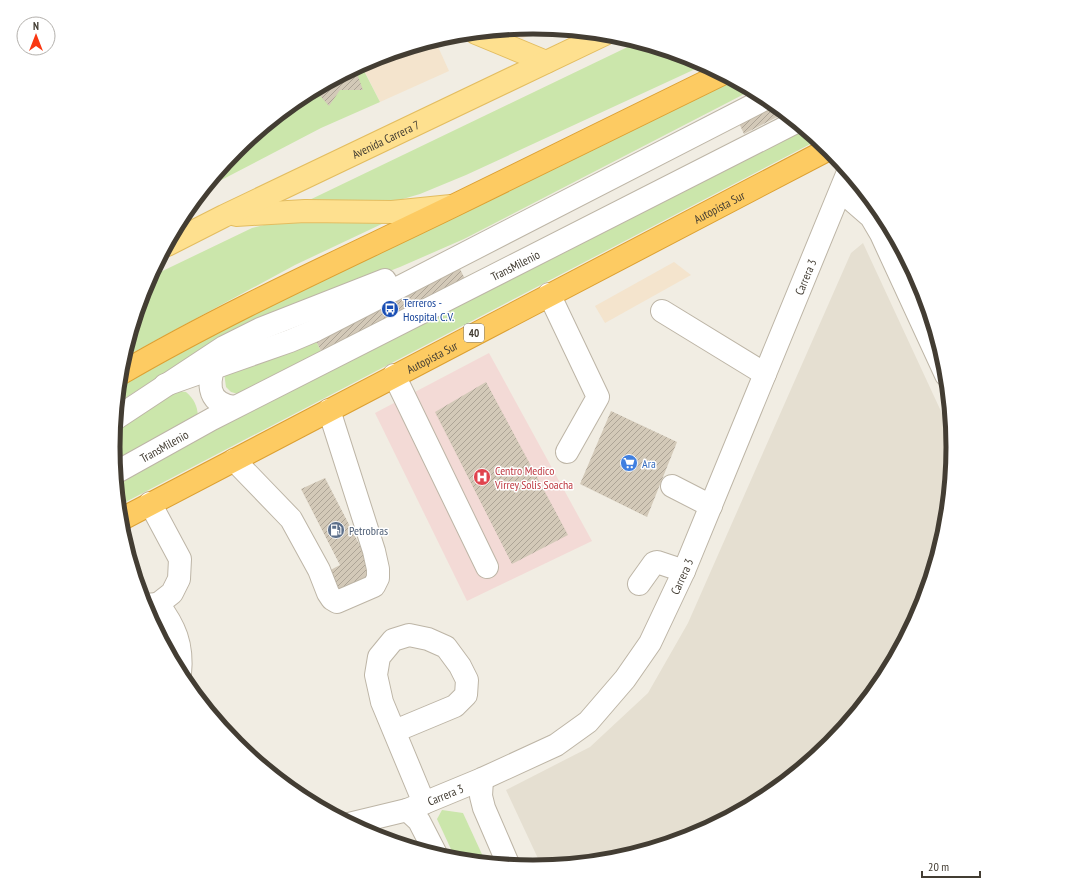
<svg xmlns="http://www.w3.org/2000/svg" width="1066" height="895" viewBox="0 0 1066 895" font-family="'PT Sans Narrow',sans-serif">
	<defs>
		<pattern id="building-hatch" width="6" height="6" patternUnits="userSpaceOnUse"><rect width="6" height="6" fill="#d3c9b8"/><path d="M-1 1l2-2M0 6l6-6M5 7l2-2" fill="none" stroke="#ada496"/></pattern>
	</defs>
	<rect width="100%" height="100%" fill="#f1ede3"/>
	<path fill="#e5dfd1" d="M863,243L952,435L953,448L945,530L921,609L883,681L830,745L766,797L694,836L615,860L542,867L506,790L590,747L648,693L688,623L851,253Z"/>
	<g fill="#f4e4cd">
		<path d="M533,27L543,28L522,39L504,30Z"/>
		<path d="M435,40L449,71L380,102L363,68Z"/>
		<path d="M674,262L691,275L605,323L595,306Z"/>
	</g>
	<path fill="#f3dad6" d="M489,353L592,541L467,601L375,413Z"/>
	<g fill="#cbe6ab">
		<path d="M638,42L694,59L704,65L466,175L420,194L389,203L337,200L299,205Z"/>
		<path d="M361,65L380,102L321,128L204,189L236,150L300,98Z"/>
		<path d="M734,81L752,90L464,239L400,267L258,322L186,360L117,403L118,388C317,275 527,178 734,81Z"/>
		<path d="M804,128L818,140L118,506L116,484L219,426Z"/>
		<path d="M284,220L386,222L295,265L123,358L145,286L150,277L252,228Z"/>
		<path d="M315,339L322,353L238,394L231,392L226,387L224,373Z"/>
		<path d="M177,391L186,392C194,399 197,405 198,416L114,465L113,447L114,433L166,397Z"/>
		<path d="M442,810L463,813L486,863L456,860L437,819Z"/>
	</g>
	<g fill="url(#building-hatch)">
		<path d="M414,46L363,68L361,65L372,59Z"/>
		<path d="M356,71L363,90H340L329,106L315,90L345,74Z"/>
		<path d="M773,103L785,113L744,134L738,121Z"/>
		<path d="M458,265L465,279L322,353L315,339Z"/>
		<path d="M486,382L568,535L512,564L435,412Z"/>
		<path d="M611,411L677,442L647,517L580,484Z"/>
		<path d="M325,478L375,575L334,596L323,574L340,565L301,489Z"/>
	</g>
	<g fill="none" stroke-linecap="round" stroke-linejoin="round">
		<g stroke="#bdb5a6" stroke-width="24">
			<g id="minor">
				<path d="M841,191L871,217L881,234L946,375"/>
				<path d="M549,294L598,397L567,452"/>
				<path d="M662,311L765,374"/>
				<path d="M218,358C207,380 205,403 234,407"/>
				<path d="M394,375L487,567"/>
				<path d="M165,385L290,341L316,330L767,98"/>
				<path d="M115,419L224,347L260,329L385,280"/>
				<path d="M234,460L291,519L319,570L328,593L332,599L337,602L374,586L378,578V569L374,551L329,410"/>
				<path id="s1" d="M115,473L212,419L796,122"/>
				<path d="M672,486L711,506"/>
				<path d="M150,503L180,559L179,579L172,593L158,604"/>
				<path d="M639,584L654,563L657,562L684,571"/>
				<path d="M144,605L158,604C175,626 183,645 180,674"/>
				<path d="M395,731L455,706L466,695L467,680L460,666L446,647L428,639L409,635L393,640L379,657L376,675L382,702L424,803"/>
				<path d="M482,779L481,796L484,808L509,866"/>
				<path d="M407,810L419,821L437,856"/>
				<path id="s2" d="M349,824L407,810L482,779L556,745L588,722L625,679L650,643L684,571L848,172"/>
			</g>
		</g>
		<g stroke="#e3bd60" stroke-width="24">
			<g id="major">
				<path d="M476,33L546,62"/>
				<path d="M236,215L305,211L392,212L451,206"/>
				<path id="s3" d="M167,245L224,216L605,34"/>
			</g>
		</g>
		<g stroke="#dca032" stroke-width="24">
			<g id="highway">
				<path d="M120,374C228,311 342,260 455,205C544,162 633,117 722,74"/>
				<path id="s4" d="M120,520L829,149"/>
			</g>
		</g>
		<use href="#minor" stroke="#fff" stroke-width="22"/>
		<use href="#major" stroke="#fee08f" stroke-width="22"/>
		<use href="#highway" stroke="#fdcb62" stroke-width="22"/>
	</g>
	<defs>
		<g id="bus-disc" transform="scale(0.9)"><circle r="9.5" fill="#1a4fb4" stroke="#fff"/><path d="M-5-6H5V4H4V6H2V4H-2V6H-4V4H-5ZM-3.5-4V0h7V-4ZM-3.5 1.2v1.5H-2V1.2ZM2 1.2v1.5H3.5V1.2Z" fill="#fff"/></g>
		<g id="supermarket-disc" transform="scale(0.9)"><circle r="9.5" fill="#3f7fe0" stroke="#fff"/><path d="M-6-5.5h2.5l.6 2H6L4.5 2H-2.5L-4.4-4H-6ZM-1.5 3.2a1.3 1.3 0 1 0 .1 0ZM3 3.2a1.3 1.3 0 1 0 .1 0Z" fill="#fff"/></g>
		<g id="hospital-disc" transform="scale(0.9)"><circle r="9.5" fill="#e0444e" stroke="#fff"/><path d="M-5-5h3v3.5h4V-5h3V5h-3V1.5h-4V5h-3Z" fill="#fff"/></g>
		<g id="fuel-disc" transform="scale(0.9)"><circle r="9.5" fill="#5c6f8a" stroke="#fff"/><path d="M-5.5-6h7V0h2V4h1.3V-2.5L3-4.5l.8-.8L6-3V5H2.5V1h-1V6h-7ZM-4.2-4.7v3.2H.2V-4.7Z" fill="#fff"/></g>
	</defs>
	<g fill-rule="evenodd">
		<use href="#bus-disc" x="390" y="309"/>
		<use href="#supermarket-disc" x="629" y="463"/>
		<use href="#hospital-disc" x="482" y="477"/>
		<use href="#fuel-disc" x="336" y="530"/>
	</g>
	<g text-anchor="middle" dominant-baseline="central" stroke-width="3" stroke-linejoin="round" paint-order="stroke">
		<rect fill="#fff" stroke="#7b7770" stroke-width="1" x="464" y="324" width="20" height="18" rx="3"/>
		<g font-size="11" font-weight="bold" fill="#433d33">
			<text x="474" y="333">40</text>
		</g>
		<g font-size="12" fill="#433d33" stroke="#fff">
			<text stroke="none"><textPath href="#s3" startOffset="243">Avenida Carrera 7</textPath></text>
			<text stroke="none"><textPath href="#s4" startOffset="676">Autopista Sur</textPath></text>
			<text stroke="none"><textPath href="#s1" startOffset="451">TransMilenio</textPath></text>
			<text stroke="none"><textPath href="#s2" startOffset="760">Carrera 3</textPath></text>
			<text stroke="none"><textPath href="#s4" startOffset="352">Autopista Sur</textPath></text>
			<text stroke="none"><textPath href="#s1" startOffset="56">TransMilenio</textPath></text>
			<text stroke="none"><textPath href="#s2" startOffset="436">Carrera 3</textPath></text>
			<text stroke="none"><textPath href="#s2" startOffset="101">Carrera 3</textPath></text>
		</g>
		<g font-size="12" fill="#164399" stroke="#fff" text-anchor="start">
			<text x="403" y="302">Terreros -<tspan x="403" dy="14">Hospital C.V.</tspan></text>
		</g>
		<g font-size="12" fill="#366cbe" stroke="#fff" text-anchor="start">
			<text x="642" y="463">Ara</text>
		</g>
		<g font-size="12" fill="#be3a42" stroke="#fff" text-anchor="start">
			<text x="495" y="470">Centro Medico<tspan x="495" dy="14">Virrey Solis Soacha</tspan></text>
		</g>
		<g font-size="12" fill="#4e5e75" stroke="#fff" text-anchor="start">
			<text x="349" y="530">Petrobras</text>
		</g>
	</g>
	<path d="M0 0H1066V895H0ZM120 447a413 413 0 1 1 826 0a413 413 0 1 1-826 0Z" fill="#fff" fill-rule="evenodd"/>
	<path fill="none" stroke="#433d33" stroke-width="5" d="M120 447a413 413 0 1 1 826 0a413 413 0 1 1-826 0Z"/>
	<g transform="translate(36 36)"><circle r="19" fill="#ffffff" stroke="#b4b1ad"/>
	<path d="M0-3L7 15L0 10L-7 15Z" fill="#f93712"/>
	<text y="-6" font-size="11" font-weight="bold" text-anchor="middle" fill="#433d33">N</text>
	</g>
	<path d="M922 871v6h58v-6" fill="none" stroke="#433d33" stroke-width="2"/>
	<text x="928" y="871" font-size="12" fill="#433d33" stroke="#ffffff" stroke-width="3" paint-order="stroke">20 m</text>
</svg>
